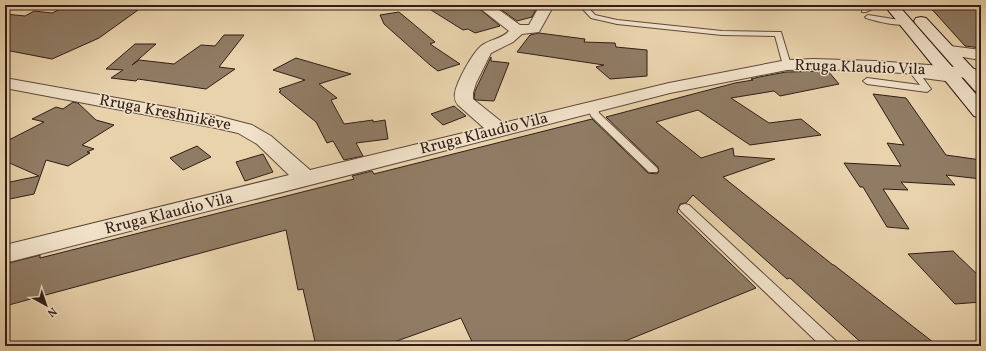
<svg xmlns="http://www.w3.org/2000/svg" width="986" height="351" viewBox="0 0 986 351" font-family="Vollkorn,serif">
	<rect width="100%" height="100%" fill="#e9d3ad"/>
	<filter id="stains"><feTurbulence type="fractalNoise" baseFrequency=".005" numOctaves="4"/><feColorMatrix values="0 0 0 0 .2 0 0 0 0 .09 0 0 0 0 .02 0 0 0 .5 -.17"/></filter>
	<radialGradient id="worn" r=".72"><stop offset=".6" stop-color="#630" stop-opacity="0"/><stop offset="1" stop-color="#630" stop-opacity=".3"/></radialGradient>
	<g fill="#907c65" stroke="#301d16">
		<path d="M69,5H145L99,38L52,59L5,50V14L25,16L34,11L52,13Z"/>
		<path d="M423,5H475L500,26L475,33L468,29L463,30Z"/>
		<path d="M538,5L532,17L517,21L496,6Z"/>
		<path d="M928,5H973L981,10V48L965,46Z"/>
		<path d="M399,12L435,42L430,44L460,64L438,71L430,65L384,24L380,15Z"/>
		<path d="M539,33L585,39L584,42L615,43L616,47L647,50V76L610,79L596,67L604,65L517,52L530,35Z"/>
		<path d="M224,35H244L219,67L235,69L206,89L138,79L136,81L111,78L123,70L106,69L135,44H156L132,65L139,60L174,64L201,45L215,46Z"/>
		<path d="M491,57V61L509,63L494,101L476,100L474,98L475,91Z"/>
		<path d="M296,58L351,74L319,84L337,98L331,100L344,124L373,120V122L385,120L388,139L356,143L363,156L344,160L333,141L327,143L316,122L279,92L281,91L279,89L305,80L273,70Z"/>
		<path d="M828,71L839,84L780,96L774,91L731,98L769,123L801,119L821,135L750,145L698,110L656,122L701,158L733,148L734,156L775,159L723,177L833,265H834L938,346H865L790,278L787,279L693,195L686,203L680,204L677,212L756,288L613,346H474L461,318L383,346H316L303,289L298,290L286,230L5,306V264L40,255V258L354,179L352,176L372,171L374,174L592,119L648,173L657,174L659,171L658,167L606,117L735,83L753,80L751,79L759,77L786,72Z"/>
		<path d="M873,94L906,98L946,155L981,160V179L946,175L955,185L901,182L908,190L883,189L909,229L887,227L863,187H860L844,163L901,166L887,143L904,145Z"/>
		<path d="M73,102L78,103L96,120L114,125L82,145L94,149L87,152L90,153L68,166L46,160L34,194L5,200V183L39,176L5,161V142L44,122L32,119L56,107L63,109Z"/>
		<path d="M454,106L466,116L443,125L431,114Z"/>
		<path d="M197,146L211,157L183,170L170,158Z"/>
		<path d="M263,154L273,172L245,181L236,162Z"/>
		<path d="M953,251L981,278V302L955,304L908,254Z"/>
	</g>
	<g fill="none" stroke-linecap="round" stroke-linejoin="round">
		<g stroke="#5e4a3c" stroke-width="2">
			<g id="lane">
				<path d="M579,5H586L595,15L617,20L722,31L781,32L791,65L787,67L783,65L775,36L722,35L617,24L591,18Z"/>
				<path d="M870,5H893L896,7C890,12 881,6 874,8C869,10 867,13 862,12V10Z"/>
				<path d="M868,15L906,21L910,23C902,28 875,21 866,18L865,17Z"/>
				<path d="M916,72L953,76L957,79L953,82L923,78L931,89L927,92L867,84L863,81L867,78L920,85L912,75Z"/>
				<path d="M593,104L598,107L599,113L657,168L658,170L657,172H649L591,116L588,107Z"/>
				<path d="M685,204L689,205L836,341L839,346H821L681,211L679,208L681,205Z"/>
			</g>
		</g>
		<g stroke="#5e4a3c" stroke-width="2">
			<g id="street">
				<path d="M476,5H492L520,25H529L540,5H554L539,32L522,34L513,42L491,53L476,83L473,93V99L503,123L669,83L787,60L814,59L875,61L969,68L975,69L977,73L975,77L969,78L875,71L814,69L787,70L670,93L5,263V245L289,175L257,144L238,133L216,128L5,88V78L217,116L252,125L271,136L310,170L484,128L458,105C455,101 454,98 455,93C457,81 472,54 481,46C490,39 502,39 509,31Z"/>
				<path d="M950,46L981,50V60L944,54L942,51L944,48Z"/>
			</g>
		</g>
		<g stroke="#301d16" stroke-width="2">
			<g id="secondary">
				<path d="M884,5H898L981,100V118L974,116Z"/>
				<path d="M921,17L926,18L981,77V92L975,91L916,24L914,21L916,18Z"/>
			</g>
		</g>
		<use href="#lane" fill="#f1e2ca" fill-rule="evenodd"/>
		<use href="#street" fill="#f1e2ca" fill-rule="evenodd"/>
		<use href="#secondary" fill="#f1e2ca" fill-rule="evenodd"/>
	</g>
	<g text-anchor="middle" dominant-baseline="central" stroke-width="3" stroke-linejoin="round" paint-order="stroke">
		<g font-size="16" fill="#301d16" stroke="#f1e2ca">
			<text transform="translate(860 68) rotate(2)">Rruga Klaudio Vila</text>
			<text transform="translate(165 113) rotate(11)">Rruga Kreshnikëve</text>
			<text transform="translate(484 134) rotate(-14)">Rruga Klaudio Vila</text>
			<text transform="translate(169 214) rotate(-14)">Rruga Klaudio Vila</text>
		</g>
	</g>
	<rect width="986" height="351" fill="none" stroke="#e9d3ad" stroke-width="20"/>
	<rect x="6" y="6" width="974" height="339" fill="none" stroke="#301d16" stroke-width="2"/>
	<rect x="10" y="10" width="966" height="331" fill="none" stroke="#301d16"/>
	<g transform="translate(46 305) rotate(140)" stroke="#f1e2ca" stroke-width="3" paint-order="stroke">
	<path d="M0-3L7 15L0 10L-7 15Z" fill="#301d16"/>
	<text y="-6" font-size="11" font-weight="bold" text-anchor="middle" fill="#301d16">N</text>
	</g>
	<rect width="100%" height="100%" filter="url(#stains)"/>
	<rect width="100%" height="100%" fill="url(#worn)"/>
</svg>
